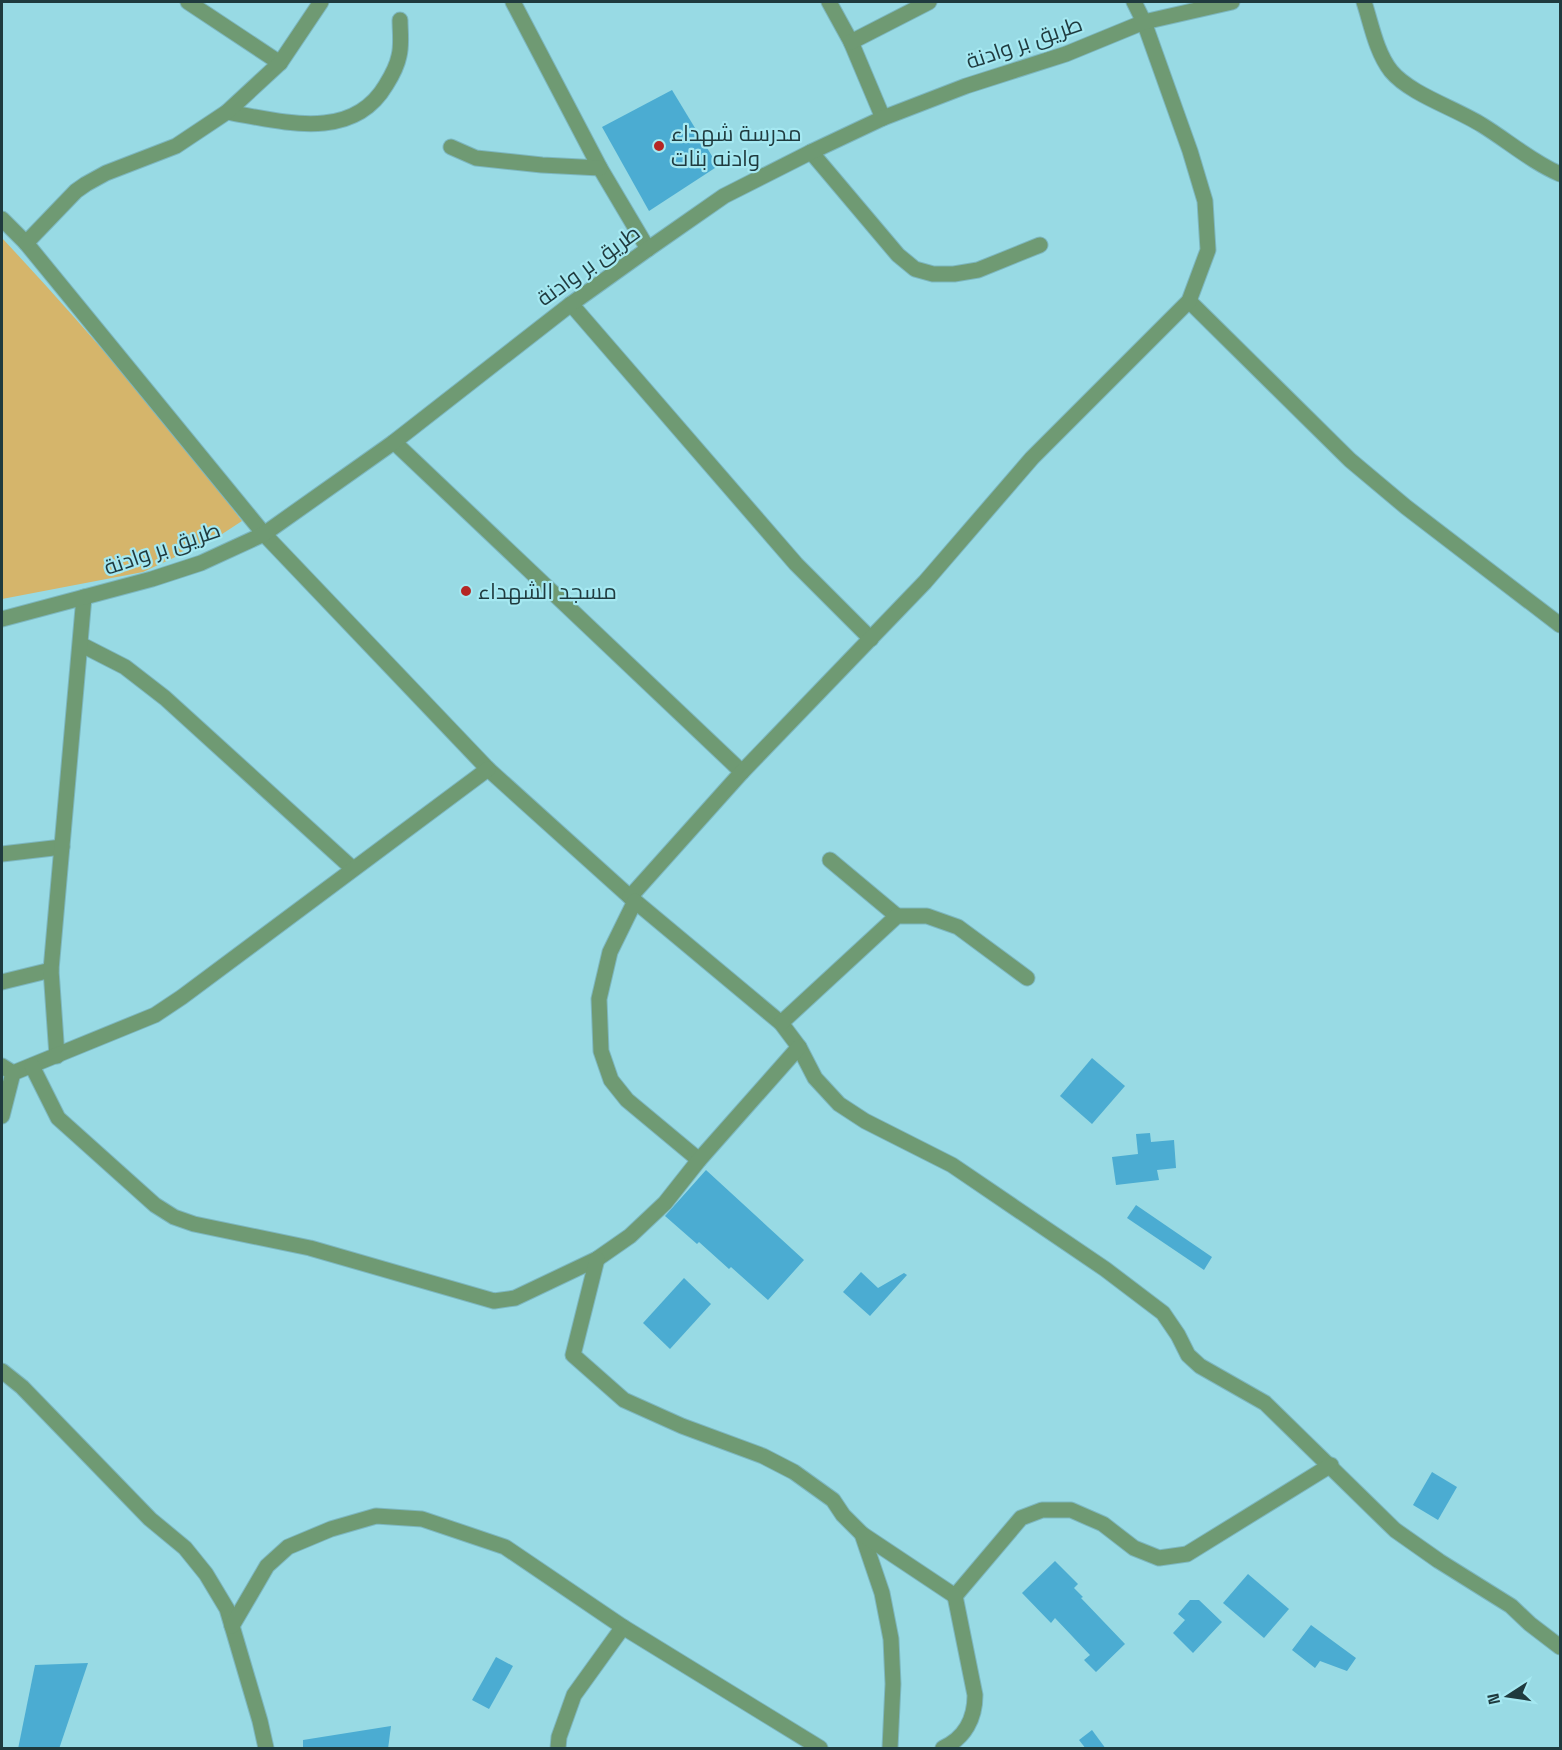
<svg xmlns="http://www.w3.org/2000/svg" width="1562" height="1750" viewBox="0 0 1562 1750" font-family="'Space Grotesk',Cairo,sans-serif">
	<rect width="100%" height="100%" fill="#98dae4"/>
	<path fill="#d5b56b" d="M2,238C86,328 167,422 242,521L216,538L143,572L2,599Z"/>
	<g fill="#4bacd2">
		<path d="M672,90L718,166L649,211L602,127Z"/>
		<path d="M1092,1058L1125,1086L1092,1124L1060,1096Z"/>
		<path d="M1150,1133L1151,1142L1174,1140L1176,1168L1157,1170L1159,1180L1116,1185L1112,1157L1138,1154L1136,1134Z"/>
		<path d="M706,1170L804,1260L768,1300L731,1267L729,1269L699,1242L697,1244L665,1216Z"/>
		<path d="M1136,1205L1212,1257L1204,1270L1127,1218Z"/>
		<path d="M861,1272L878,1288L904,1273L907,1275L870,1316L843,1292Z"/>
		<path d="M684,1278L711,1304L670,1349L643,1323Z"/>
		<path d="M1432,1472L1457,1487L1438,1520L1413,1505Z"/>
		<path d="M1055,1561L1078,1584L1074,1588L1083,1597L1081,1598L1125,1644L1096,1672L1084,1660L1090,1655L1055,1618L1051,1623L1022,1593Z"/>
		<path d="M1248,1574L1289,1609L1264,1638L1223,1603Z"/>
		<path d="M1190,1600H1199L1222,1622L1193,1653L1173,1633L1185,1620L1178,1614Z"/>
		<path d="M1311,1625L1356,1658L1347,1671L1320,1661L1315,1668L1292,1650Z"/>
		<path d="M496,1657L513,1666L489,1709L472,1700Z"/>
		<path d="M88,1663L59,1749H18L35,1665Z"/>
		<path d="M391,1726L388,1749H303V1740Z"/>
		<path d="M1092,1730L1106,1749H1086L1079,1740Z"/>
	</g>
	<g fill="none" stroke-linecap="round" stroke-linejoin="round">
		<g stroke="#7db7bf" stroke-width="17">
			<g id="minor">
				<path d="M188,2L280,63"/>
				<path d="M513,2L600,168L648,249"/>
				<path d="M829,2L851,42L883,118"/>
				<path d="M1364,2C1371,23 1376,52 1391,71C1410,94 1455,108 1482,125C1508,141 1532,162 1560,174"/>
				<path d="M851,42L929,2"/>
				<path d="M227,112C281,121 352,143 386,85C391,77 397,66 399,56C402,45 400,31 400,20"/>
				<path d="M451,147L476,158L542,165L600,168"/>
				<path d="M811,152L898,255L915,269L933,274H954L978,270L1040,245"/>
				<path d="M2,219L26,243L264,534L488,769L630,897L781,1023L799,1047L815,1078L839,1104L865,1121L952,1165L1105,1269L1163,1313L1178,1335L1188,1355L1200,1366L1265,1403L1395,1530L1439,1561L1511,1606L1530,1624L1560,1647"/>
				<path d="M26,243L76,191L86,184L106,173L176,146L227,112L280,63L321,2"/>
				<path d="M1189,301L1350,460L1406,507L1560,625"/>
				<path d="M571,304L796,564L871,639"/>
				<path d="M394,442L742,772"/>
				<path d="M82,645L125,667L165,698L352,868"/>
				<path d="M2,854L62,847"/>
				<path d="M830,860L897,916"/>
				<path d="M630,897L742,772L925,582L1032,458L1189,301L1208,250L1205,201L1190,151L1144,22L1134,2"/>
				<path d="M635,901L610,952L599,999L601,1051L611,1080L627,1100L699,1160"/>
				<path d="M2,982L51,970"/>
				<path d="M781,1023L897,916H927L958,927L1027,978"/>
				<path d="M57,1056L51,970L84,597"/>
				<path d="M2,1066L13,1073L155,1015L182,997L488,769"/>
				<path d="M32,1066L58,1118L155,1205L174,1217L194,1224L310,1248L494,1301L515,1298L597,1259L630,1236L665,1203L699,1160L799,1047"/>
				<path d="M2,1116L13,1073"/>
				<path d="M597,1259L573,1355L624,1400L682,1426L763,1456L794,1472L833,1500L843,1515L862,1534L882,1593L891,1639L893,1684L890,1748"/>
				<path d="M2,1371L22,1387L150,1519L185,1548L206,1574L227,1609L260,1721L266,1748"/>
				<path d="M862,1534L955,1596L1021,1518L1042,1510H1071L1103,1524L1134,1548L1159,1558L1187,1554L1331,1465"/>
				<path d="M232,1626L267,1566L288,1547L331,1529L376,1516L422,1519L505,1547L623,1627L820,1748"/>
				<path d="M558,1748L559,1737L574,1695L623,1627"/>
				<path d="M943,1748C965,1738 975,1718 975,1695L955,1596"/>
			</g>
		</g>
		<g stroke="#7db7bf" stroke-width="17">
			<path id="tertiary" d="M2,619L152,579L201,563L264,534L394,442L571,304L648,249L724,196L811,152L883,118L966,86L1066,54L1144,22L1232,2"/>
		</g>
		<use href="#minor" stroke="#6f9a73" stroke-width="15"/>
		<use href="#tertiary" stroke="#6f9a73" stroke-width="15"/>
	</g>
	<g fill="#b52624" stroke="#a5e8f1" stroke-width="2">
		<circle cx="659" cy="146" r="6"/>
		<circle cx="466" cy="591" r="6"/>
	</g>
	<g text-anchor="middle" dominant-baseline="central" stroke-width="4.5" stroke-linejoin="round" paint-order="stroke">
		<g font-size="22" fill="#1f3a3e" stroke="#a5e8f1">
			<text transform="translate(1024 42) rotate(-19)">طريق بر وادنة</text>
			<text transform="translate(588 265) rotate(-36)">طريق بر وادنة</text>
			<text transform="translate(162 548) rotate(-19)">طريق بر وادنة</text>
		</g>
		<g font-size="22" fill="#1f3a3e" stroke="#a5e8f1" text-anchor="start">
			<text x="671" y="133">مدرسة شهداء<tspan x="671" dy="25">وادنه بنات</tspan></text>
			<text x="478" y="591">مسجد الشهداء</text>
		</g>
	</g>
	<rect width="1562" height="1750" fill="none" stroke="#1f3a3e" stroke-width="6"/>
	<g transform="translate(1508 1696) rotate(258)" stroke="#a5e8f1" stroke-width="4.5" paint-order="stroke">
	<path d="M0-4.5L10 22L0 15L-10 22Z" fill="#1f3a3e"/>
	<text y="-9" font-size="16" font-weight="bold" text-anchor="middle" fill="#1f3a3e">N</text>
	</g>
</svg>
